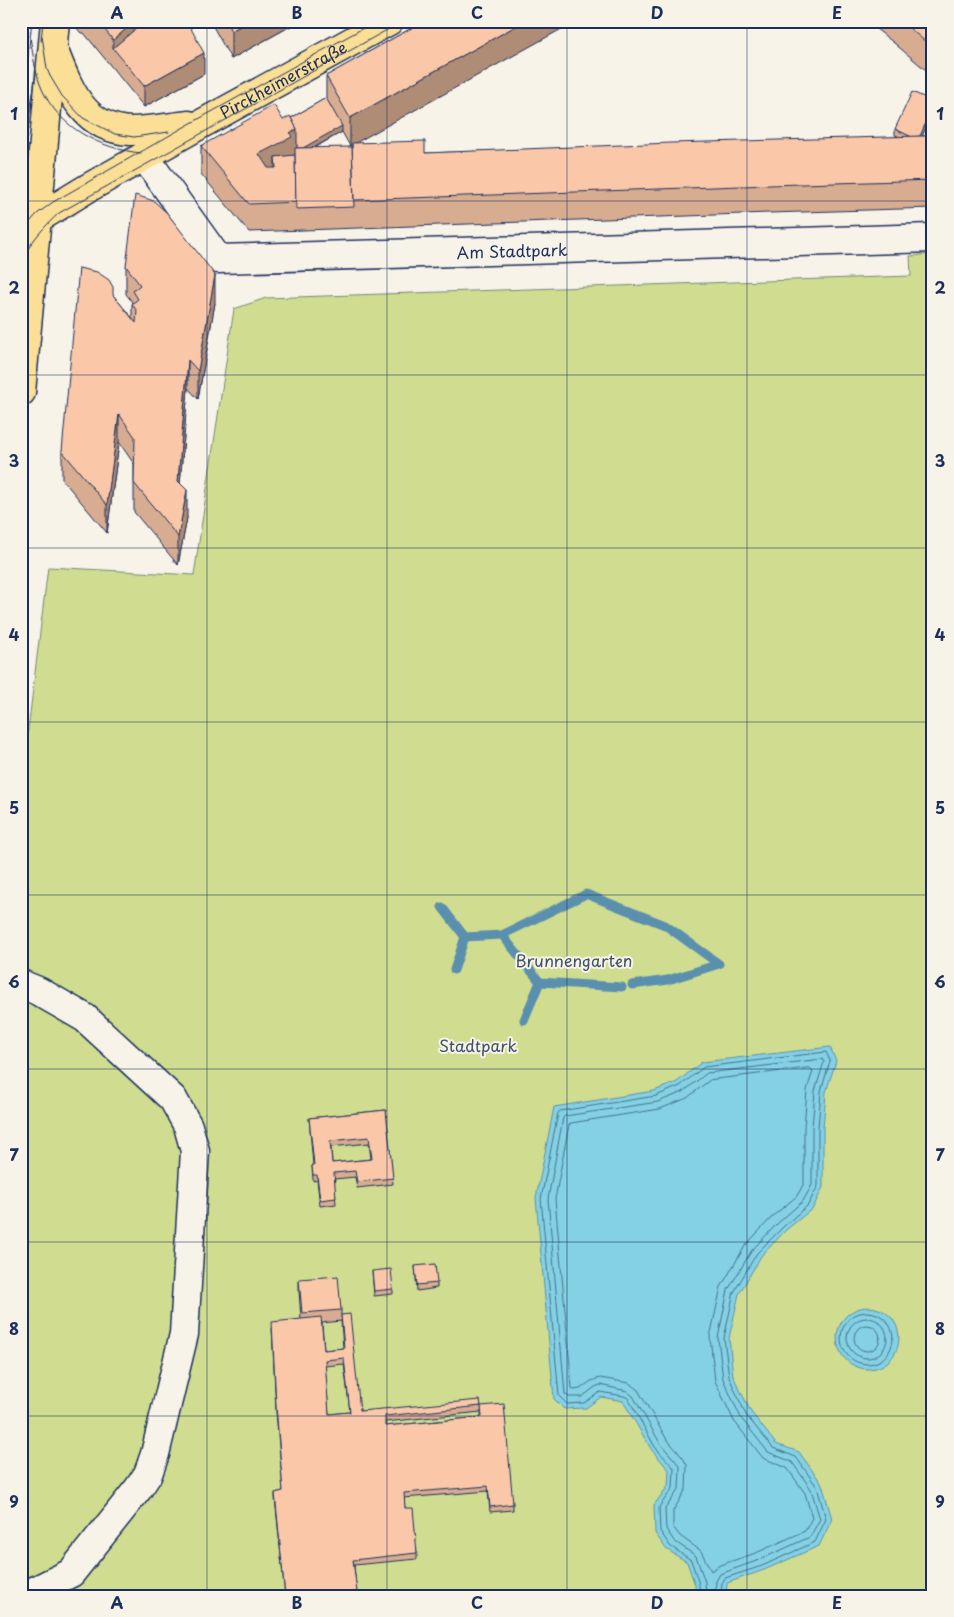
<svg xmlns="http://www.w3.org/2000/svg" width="954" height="1617" viewBox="0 0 954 1617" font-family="'Playpen Sans',sans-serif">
	<rect width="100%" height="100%" fill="#f7f3e8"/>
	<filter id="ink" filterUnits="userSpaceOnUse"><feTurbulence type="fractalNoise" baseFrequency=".02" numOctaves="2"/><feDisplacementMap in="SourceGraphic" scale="10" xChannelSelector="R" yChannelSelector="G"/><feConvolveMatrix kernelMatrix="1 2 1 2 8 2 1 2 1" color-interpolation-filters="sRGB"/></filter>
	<g filter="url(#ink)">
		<path fill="#d0dd90" stroke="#768677" d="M933,254V1596H21V787L48,567L194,575L234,309L266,298L911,276L910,256Z"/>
		<g fill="#84d1e3" stroke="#5a90ae">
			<path d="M830,1047L836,1061L826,1092L823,1128V1187L813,1208L786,1230L761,1256L739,1294L729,1338L733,1376L751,1412L776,1444L799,1452L822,1484L832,1519L819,1546L764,1570L727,1583L726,1596H695V1585L687,1562L666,1549L655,1533L654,1505L668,1486L669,1470L651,1449L623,1401L601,1397L586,1408L564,1409L554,1399L536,1198L554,1107L654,1091L677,1082L702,1062Z"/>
			<circle cx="868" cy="1338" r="31"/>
		</g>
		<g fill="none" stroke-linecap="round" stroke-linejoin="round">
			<g stroke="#457093" stroke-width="1">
				<path d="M810,1068L813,1071L807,1090L804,1127V1183L797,1196L773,1216L745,1246L721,1287L710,1337L715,1381L734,1421L763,1458L787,1468L805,1493L812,1518L805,1531L756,1553L720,1565L711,1571L701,1551L680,1536L673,1527V1511L686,1489L687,1465L683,1458L666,1438L638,1390L629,1383L600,1378L591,1381L580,1389L574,1390L572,1388L555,1199L569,1125L571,1123L660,1109L687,1098L710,1080Z"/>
				<circle cx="867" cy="1338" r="26"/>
				<circle cx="867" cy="1338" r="20"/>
				<circle cx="867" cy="1338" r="13"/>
				<path d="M700,1596L699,1584L691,1560L670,1546L660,1531L659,1507L673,1488L674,1468L655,1447L628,1398L624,1396L600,1392L584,1403L567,1404L559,1396L541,1199L558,1113L560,1111L656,1096L680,1086L704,1067L826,1052L830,1061L821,1091L818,1128V1186L808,1205L783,1227L757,1253L734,1292L724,1338L729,1377L746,1415L773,1448L796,1457L817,1487L826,1519L815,1542L762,1566L725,1578L722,1583L721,1596"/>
				<path d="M706,1596L705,1582L696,1556L674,1541L666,1529L665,1509L679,1489L680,1466L660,1443L633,1396L627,1391L600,1385L595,1387L582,1397H569L565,1394L548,1199L563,1118L565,1116L658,1102L683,1092L707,1073L822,1059L824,1062L815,1091L812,1128V1185L803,1201L779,1222L752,1250L728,1290L718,1338L723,1379L741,1418L768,1452L792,1462L811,1489L820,1519L810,1537L759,1560L720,1574L716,1581L715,1596"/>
			</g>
			<g stroke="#5a90ae" stroke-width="9">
				<path d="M442,907L465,937"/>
				<path d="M502,935L540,982L622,987"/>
				<path d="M465,937L502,935L586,894L665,925L719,964L668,980L632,985"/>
				<path d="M454,970L465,937"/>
				<path d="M524,1020L540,982"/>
			</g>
			<g stroke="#1b2f5e" stroke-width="31">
				<g id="minor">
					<path id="s1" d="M144,156L218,259L933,238"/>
					<path d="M21,984L38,991L85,1018L173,1099L188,1126L195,1151L184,1334L155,1454L148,1474L138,1489L71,1573L32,1592L21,1595"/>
				</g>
			</g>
			<g stroke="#1b2f5e" stroke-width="31">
				<g id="major">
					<path d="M54,51C69,89 83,129 131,131C150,131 170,127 189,125"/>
					<path id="s2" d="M21,233L37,219L88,188L203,123L389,21"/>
					<path d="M21,392L55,21"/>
				</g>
			</g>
			<use href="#minor" stroke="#f7f3e8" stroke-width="28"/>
			<use href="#major" stroke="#fbdf96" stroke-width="28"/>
			<g stroke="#1b2f5e" stroke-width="1">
				<path d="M42,36L47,69L50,76L62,96L83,118L115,134L134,137L169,132"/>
				<path d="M30,37C33,54 35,73 42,89C59,128 101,149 141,153"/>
				<path d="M41,41L43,21"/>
				<path d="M21,114L32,21"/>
				<path d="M21,181L26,138L36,73"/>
				<path d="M21,232L37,214L53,202L186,126L376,21"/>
				<path d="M21,263C28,244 44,227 59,213L403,21"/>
			</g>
		</g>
		<g fill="#d7ac91" stroke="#1b2f5e" fill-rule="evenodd">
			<path d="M75,21H149L153,26L204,74L144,107L84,33H81L75,26Z"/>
			<path d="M210,21H300L231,59Z"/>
			<path d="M424,21L356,143L425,153L900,137L895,135V129L933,101V113L922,136H933V208L769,213L249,232L201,174V146L291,118L326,98V76ZM342,132L350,146L352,145V161L314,148Z"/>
			<path d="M866,21H933V76L894,43Z"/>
			<path d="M126,266L215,303L198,399L188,388L180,483L187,518L178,565L134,512V464L119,442L107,533L62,479V451L113,295L132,318V304L133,303L126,294Z"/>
			<path d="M386,1110L393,1184L357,1188L355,1177L334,1179L336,1204L320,1206L317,1180L313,1181L312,1166L313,1165L309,1118ZM369,1143L371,1159L332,1163L331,1147Z"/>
			<path d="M415,1266L437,1283V1288L417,1291Z"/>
			<path d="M372,1271L393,1289V1294L374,1296Z"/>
			<path d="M299,1279L341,1310V1315L360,1411L481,1406L513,1504V1510L490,1512L488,1491L404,1498L405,1508L417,1553V1559L354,1565L357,1596H285L275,1498V1493L283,1491L276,1412L272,1328L301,1319L299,1291ZM341,1321L343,1348L324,1350L322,1323ZM344,1364L350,1412L329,1414L325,1366ZM481,1412V1417L385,1426V1422Z"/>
		</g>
		<g fill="#af8c76" stroke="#1b2f5e">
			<path d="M136,21H147L113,48V40Z"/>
			<path d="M249,21H300L231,59V31Z"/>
			<path d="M525,21H576L350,146V118Z"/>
			<path d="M204,53V74L144,107V86Z"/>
			<path d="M933,107V113L918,145V139Z"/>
			<path d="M342,126V132L295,158L275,157V174L259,183V154L290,133L297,129Z"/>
			<path d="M215,275V303L198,399V371Z"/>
			<path d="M188,360V388L178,509V481Z"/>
			<path d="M119,414V442L107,533V505Z"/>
			<path d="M187,490V518L178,565V537Z"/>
		</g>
		<g fill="#fac8a9" stroke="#1b2f5e" fill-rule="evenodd">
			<path d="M98,21H136L113,40Z"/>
			<path d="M145,21H149L153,26L161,21H187L204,53L144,86L113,48Z"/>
			<path d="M226,21H249L231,31Z"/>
			<path d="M424,21H525L350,118L326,76Z"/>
			<path d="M901,21H933V48Z"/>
			<path d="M912,92L933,101V107L920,136L912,137L895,129Z"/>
			<path d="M326,98L342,126L303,148H297V129L291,118Z"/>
			<path d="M274,105L283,120L290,116L297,129L290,133L292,137L259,154L268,168H276L275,157L295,155L296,202L249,204L201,146Z"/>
			<path d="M921,136H933V180L769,185L354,200L352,143L425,141V153L671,143Z"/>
			<path d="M352,147L354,207L296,209L295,148Z"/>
			<path d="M135,195L154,201L167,213L215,275L198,371L188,360L178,481L187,490L178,537L134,483L135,437L119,414L107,505L62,451L79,268L97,272L109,280L113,287V295L136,323L137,311L132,304L138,299L133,291L140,285L126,266Z"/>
			<path d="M386,1110L393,1178L357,1182L355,1171L334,1173L336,1198L320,1200L317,1175H313L312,1166L314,1165L309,1118ZM369,1137L372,1159L332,1163L330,1141Z"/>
			<path d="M435,1264L437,1283L417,1285L415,1266Z"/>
			<path d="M391,1269L393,1289L374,1291L372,1271Z"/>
			<path d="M338,1276L341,1310L302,1313L299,1279Z"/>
			<path d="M350,1314L360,1411L480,1400L481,1406L385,1416V1426L482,1417L481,1406L504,1404L513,1504L490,1507L488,1486L404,1493L405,1508H413L417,1553L353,1560L357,1592L309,1596H285L275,1493L283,1491L276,1406L272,1322L321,1317L324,1350L344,1348L341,1315ZM344,1358L350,1412L329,1414L325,1360Z"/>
		</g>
	</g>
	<path fill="none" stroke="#1b2f5e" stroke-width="1" stroke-opacity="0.55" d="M207,21V1596M387,21V1596M567,21V1596M747,21V1596M21,201H933M21,375H933M21,548H933M21,722H933M21,895H933M21,1069H933M21,1242H933M21,1416H933"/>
	<g text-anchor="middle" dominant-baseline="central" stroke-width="4" stroke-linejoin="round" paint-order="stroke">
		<g font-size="16" fill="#1b2f5e" stroke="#f7f3e8">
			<text stroke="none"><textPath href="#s2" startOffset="304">Pirckheimerstraße</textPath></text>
			<text stroke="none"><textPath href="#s1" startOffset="421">Am Stadtpark</textPath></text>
		</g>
		<g font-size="16" fill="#3f5268" stroke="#f7f3e8">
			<text x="574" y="960">Brunnengarten</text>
			<text x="478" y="1045">Stadtpark</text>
		</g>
	</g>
	<rect width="954" height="1617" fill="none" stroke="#f7f3e8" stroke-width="55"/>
	<rect x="28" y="28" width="898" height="1562" fill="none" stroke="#1b2f5e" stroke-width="2"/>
	<g font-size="16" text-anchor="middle" font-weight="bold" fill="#1b2f5e">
		<text x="117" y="19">A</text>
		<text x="297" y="19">B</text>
		<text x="477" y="19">C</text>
		<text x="657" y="19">D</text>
		<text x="837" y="19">E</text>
		<text x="14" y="120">1</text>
		<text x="940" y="120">1</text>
		<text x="14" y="294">2</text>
		<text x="940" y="294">2</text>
		<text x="14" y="467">3</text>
		<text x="940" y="467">3</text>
		<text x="14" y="641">4</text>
		<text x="940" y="641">4</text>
		<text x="14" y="814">5</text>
		<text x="940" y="814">5</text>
		<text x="14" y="988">6</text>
		<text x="940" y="988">6</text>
		<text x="14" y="1161">7</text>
		<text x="940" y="1161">7</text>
		<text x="14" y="1335">8</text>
		<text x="940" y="1335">8</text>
		<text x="14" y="1508">9</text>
		<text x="940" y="1508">9</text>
		<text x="117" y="1609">A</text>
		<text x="297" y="1609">B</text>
		<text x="477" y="1609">C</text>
		<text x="657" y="1609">D</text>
		<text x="837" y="1609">E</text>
	</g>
</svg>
